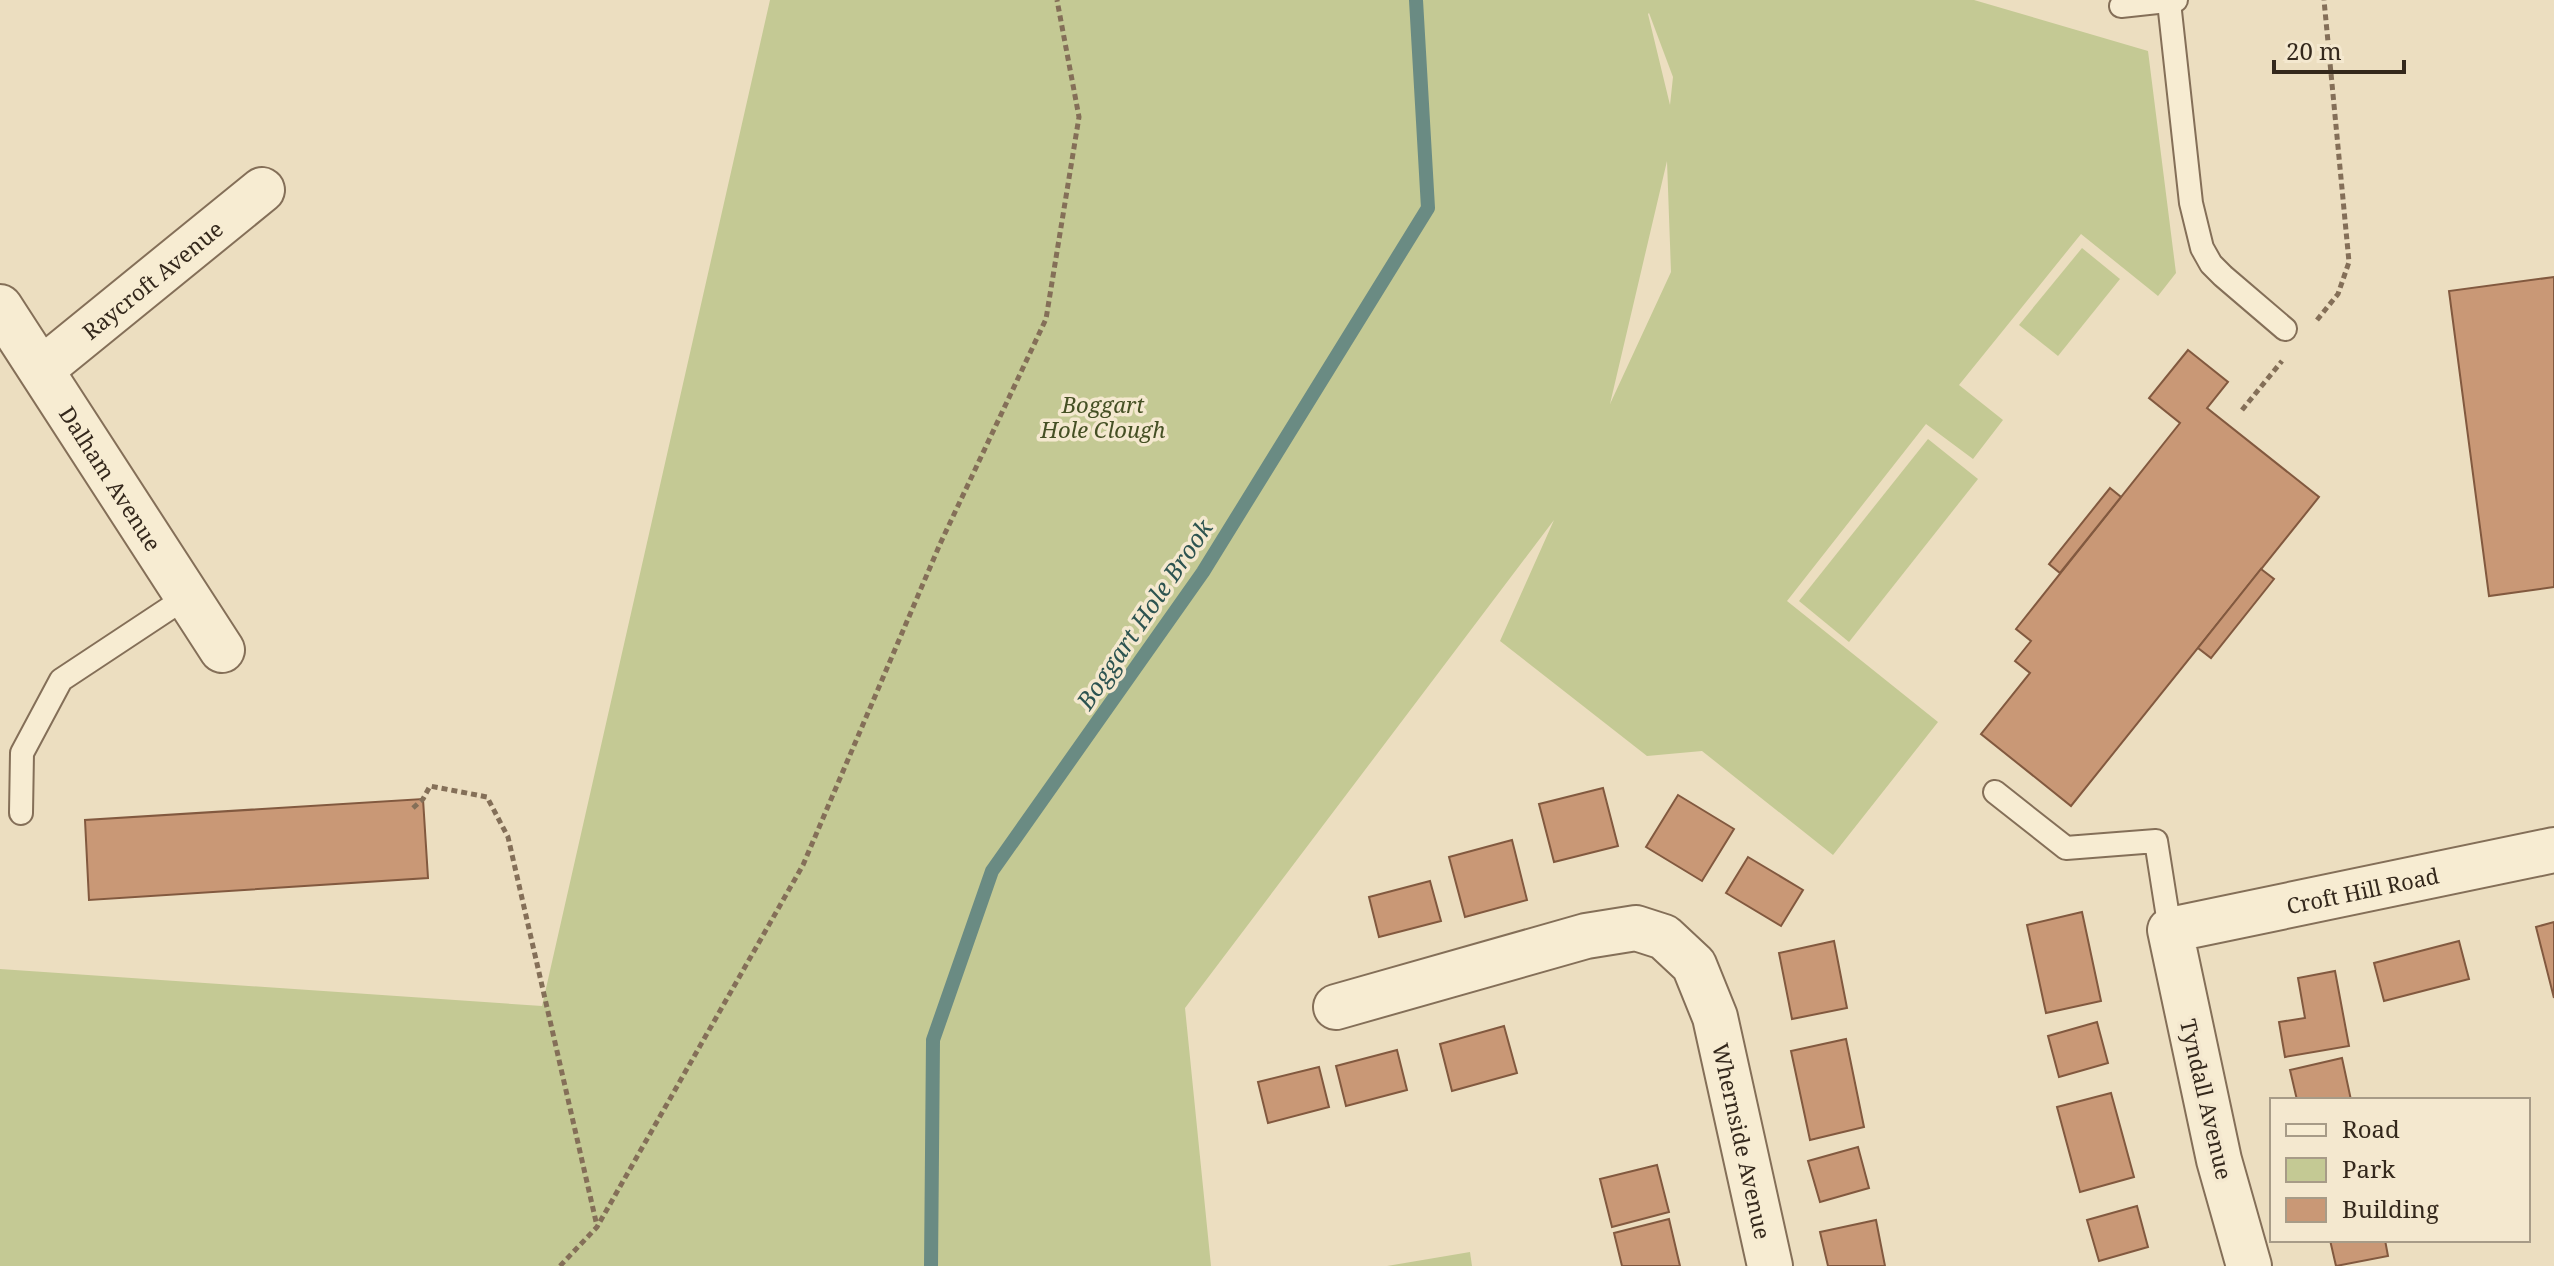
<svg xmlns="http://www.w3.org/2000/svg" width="2554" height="1266" viewBox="0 0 2554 1266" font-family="'Noto Serif',serif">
	<rect width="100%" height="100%" fill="#ecdec0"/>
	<g fill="#c4c994" fill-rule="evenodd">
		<path d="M770,0H1974L2148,51L2176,273L2158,296L2081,234L1959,385L2003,420L1973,459L1926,424L1787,601L1938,722L1833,855L1702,751L1647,756L1500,641L1554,520L1185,1008L1211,1266H0V969L542,1006ZM1649,13L1673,77L1670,105L1648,14ZM1667,161L1671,272L1610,404Z"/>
		<path d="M2082,248L2120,279L2058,356L2019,325Z"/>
		<path d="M1928,439L1978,479L1849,642L1799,601Z"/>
		<path d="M1470,1252L1472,1266H1387Z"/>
	</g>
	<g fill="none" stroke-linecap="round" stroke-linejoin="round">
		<path stroke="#6a8b83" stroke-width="14" d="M931,1266L933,1040L992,871L1203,572L1428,208L1416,0"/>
	</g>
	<g fill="#c99876" stroke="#82593f" stroke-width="2">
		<path d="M2554,277V587L2489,596L2449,291Z"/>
		<path d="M2188,350L2228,382L2207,408L2319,497L2071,806L1981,734L2030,673L2015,661L2031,641L2016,629L2180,423L2149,398Z"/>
		<path d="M2110,488L2121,497L2060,573L2049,564Z"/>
		<path d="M2261,569L2274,579L2211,658L2198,648Z"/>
		<path d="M1603,788L1618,846L1554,862L1539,804Z"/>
		<path d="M1678,795L1734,829L1702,881L1646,847Z"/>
		<path d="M423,799L428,878L89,900L85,820Z"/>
		<path d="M1512,840L1527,900L1465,917L1449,857Z"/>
		<path d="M1748,857L1803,890L1781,926L1726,893Z"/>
		<path d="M1430,881L1441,921L1379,937L1369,897Z"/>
		<path d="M2082,912L2101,1001L2046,1013L2027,925Z"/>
		<path d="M2554,922V998L2536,927Z"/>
		<path d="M1834,941L1847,1008L1792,1019L1779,953Z"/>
		<path d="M2459,941L2469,979L2384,1001L2374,963Z"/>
		<path d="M2335,971L2349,1046L2285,1057L2279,1022L2305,1018L2298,978Z"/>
		<path d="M2097,1022L2108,1063L2059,1077L2048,1036Z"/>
		<path d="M1504,1026L1517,1073L1452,1091L1440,1044Z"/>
		<path d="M1846,1039L1864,1127L1810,1140L1791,1051Z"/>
		<path d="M1397,1050L1407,1090L1346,1106L1336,1066Z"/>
		<path d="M2342,1058L2351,1100H2297L2290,1070Z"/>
		<path d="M1319,1067L1329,1107L1268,1123L1258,1082Z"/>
		<path d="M2111,1093L2134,1177L2080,1192L2057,1107Z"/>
		<path d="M1858,1147L1869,1188L1820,1202L1808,1161Z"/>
		<path d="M1657,1165L1669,1212L1612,1227L1600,1179Z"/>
		<path d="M2137,1206L2148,1247L2099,1261L2087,1220Z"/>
		<path d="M1669,1219L1680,1266H1622L1614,1233Z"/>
		<path d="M1876,1220L1885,1266H1828L1820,1232Z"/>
		<path d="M2330,1240H2385L2388,1256L2336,1266Z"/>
	</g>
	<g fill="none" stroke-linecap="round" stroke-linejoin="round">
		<g stroke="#846f58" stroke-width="26">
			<g id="service">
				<path d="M2169,2L2191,203L2202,248L2211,264L2223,276L2285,329"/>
				<path d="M2121,6L2176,0"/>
				<path d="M1995,792L2066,848L2156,841L2170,930"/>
				<path d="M21,813L22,753L61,680L188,596"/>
			</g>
		</g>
		<g stroke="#846f58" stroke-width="48">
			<g id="minor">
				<path id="s1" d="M0,307L222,650"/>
				<path id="s2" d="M42,369L262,190"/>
				<path id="s3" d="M1336,1007L1586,936L1636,928L1664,937L1694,965L1715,1017L1770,1266"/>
				<path id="s4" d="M2249,1266L2219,1160L2170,930L2554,850"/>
			</g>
		</g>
		<g stroke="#846f58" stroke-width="5" stroke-dasharray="6 4" stroke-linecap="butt">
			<path d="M2317,320L2338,294L2349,262L2324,0"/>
			<path d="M2242,410L2282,361"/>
			<path d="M413,808L423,799L430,786L487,797L508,837L597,1226"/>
			<path d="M560,1266L597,1227L803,865L940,544L1046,319L1079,117L1057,0"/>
		</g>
		<use href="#service" stroke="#f7ecd2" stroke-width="22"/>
		<use href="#minor" stroke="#f7ecd2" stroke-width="44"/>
	</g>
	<g text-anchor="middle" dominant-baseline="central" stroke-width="7" stroke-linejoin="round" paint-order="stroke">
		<g font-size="22" fill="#34281c" stroke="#f4e8cf">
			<text stroke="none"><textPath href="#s2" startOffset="142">Raycroft Avenue</textPath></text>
			<text stroke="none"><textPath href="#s1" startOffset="204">Dalham Avenue</textPath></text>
			<text stroke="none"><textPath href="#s4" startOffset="542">Croft Hill Road</textPath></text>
			<text transform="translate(2207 1099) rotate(77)">Tyndall Avenue</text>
			<text stroke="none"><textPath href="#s3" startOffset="564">Whernside Avenue</textPath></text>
		</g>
		<g font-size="22" font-style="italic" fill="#455024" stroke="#f4e8cf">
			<text x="1103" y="404">Boggart<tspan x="1103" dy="25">Hole Clough</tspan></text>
		</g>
		<g font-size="24" font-style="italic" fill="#2c5350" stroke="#f4e8cf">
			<text transform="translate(1144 614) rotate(-56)">Boggart Hole Brook</text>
		</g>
	</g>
	<rect x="2270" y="1098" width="260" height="144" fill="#f4e8cf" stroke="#a79b87" stroke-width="2"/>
	<rect x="2286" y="1124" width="40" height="12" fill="#f7ecd2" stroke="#a79b87" stroke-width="2"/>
	<text x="2342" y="1138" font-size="24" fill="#34281c">Road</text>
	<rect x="2286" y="1158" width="40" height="24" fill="#c4c994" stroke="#a79b87" stroke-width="2"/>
	<text x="2342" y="1178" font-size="24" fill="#34281c">Park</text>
	<rect x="2286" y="1198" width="40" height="24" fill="#c99876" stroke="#a79b87" stroke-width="2"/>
	<text x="2342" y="1218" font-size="24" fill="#34281c">Building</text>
	<path d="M2274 60v12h130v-12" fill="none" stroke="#34281c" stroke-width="4"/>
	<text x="2286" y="60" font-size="24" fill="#34281c" stroke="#f4e8cf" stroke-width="6" paint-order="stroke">20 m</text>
</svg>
